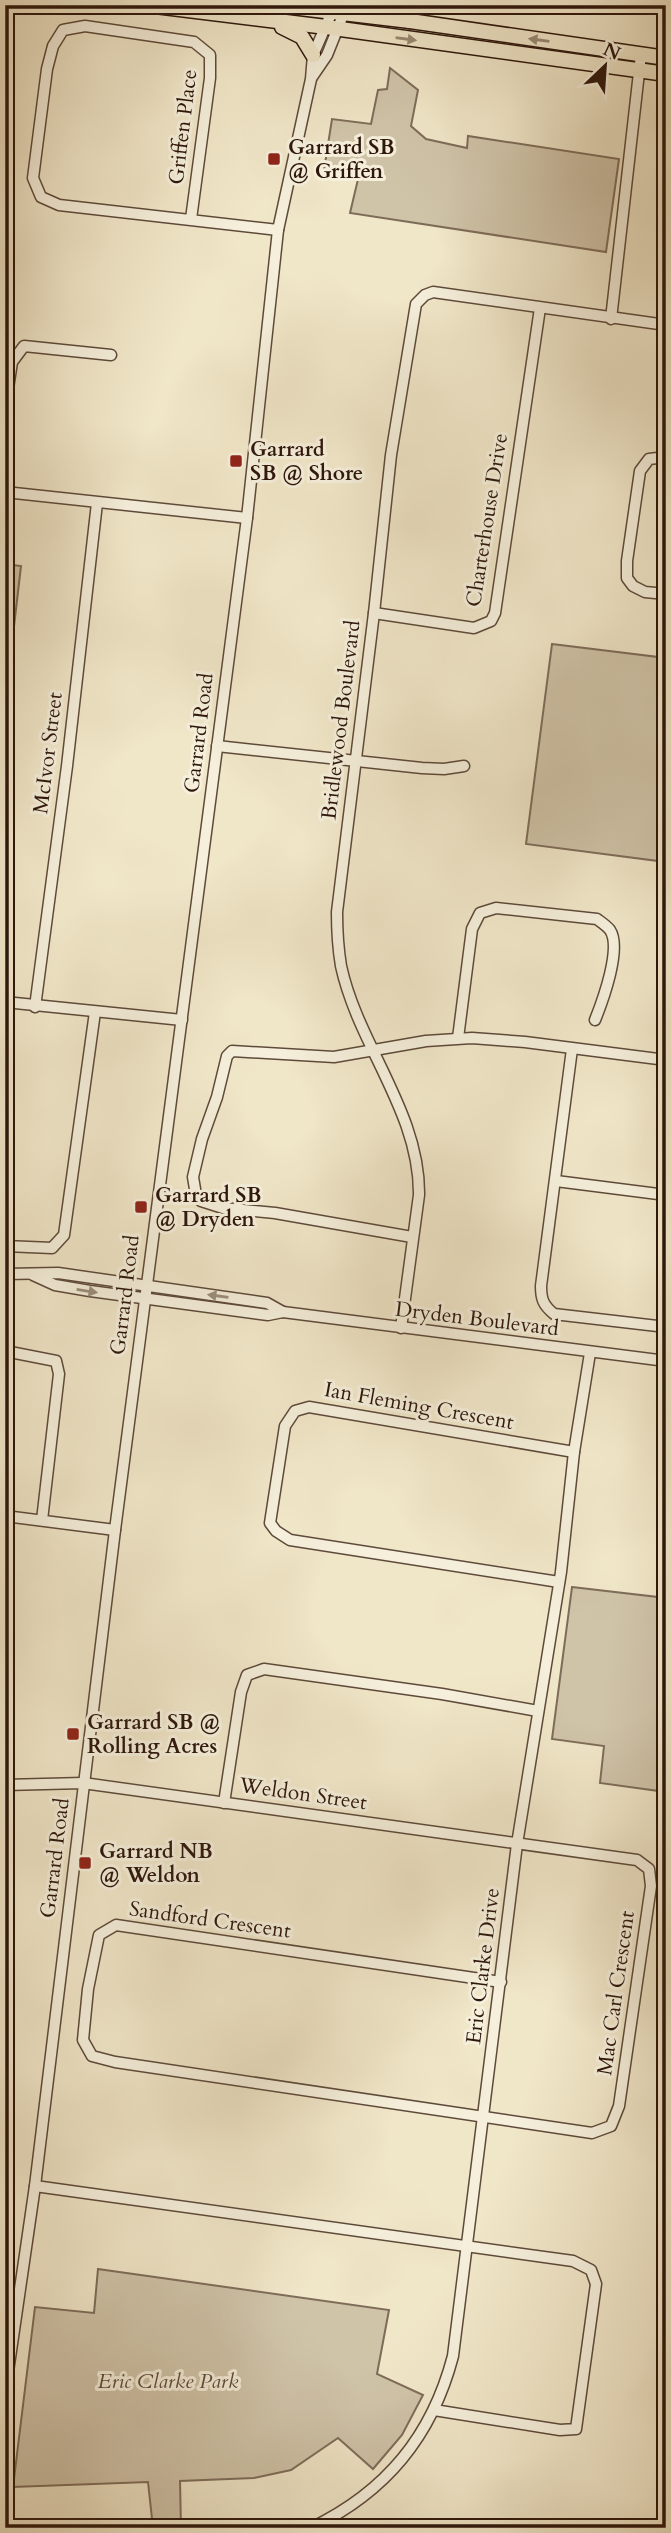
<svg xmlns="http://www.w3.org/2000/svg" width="671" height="2533" viewBox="0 0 671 2533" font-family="Cardo,serif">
	<rect width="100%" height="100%" fill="#f0e6c8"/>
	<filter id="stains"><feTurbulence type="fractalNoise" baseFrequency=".00286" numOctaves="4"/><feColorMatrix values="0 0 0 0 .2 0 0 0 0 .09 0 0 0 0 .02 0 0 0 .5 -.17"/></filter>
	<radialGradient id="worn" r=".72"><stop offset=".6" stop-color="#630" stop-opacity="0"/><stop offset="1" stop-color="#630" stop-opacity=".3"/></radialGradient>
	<g fill="#cfc3a8" stroke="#7e6c5a" stroke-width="2">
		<path d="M390,68L418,90L411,126L426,139L467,148L468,136L619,159L606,252L350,213L359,175L324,170L332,119L371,124L378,90L387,89Z"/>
		<path d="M5,564L21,566L5,704Z"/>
		<path d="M552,644L666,658V862L526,844Z"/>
		<path d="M572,1587L666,1598V1792L600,1783L604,1746L552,1739Z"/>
		<path d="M98,2269L389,2310L377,2374L423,2395L402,2435L373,2469L338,2438L291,2470L254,2478L180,2481L181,2528H153L148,2482L13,2487L35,2307L94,2313Z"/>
	</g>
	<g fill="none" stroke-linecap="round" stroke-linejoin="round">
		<g stroke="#5e4a3a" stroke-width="13">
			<g id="minor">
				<path d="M312,77L327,55L347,5"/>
				<path d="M191,219L210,78V55L194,42L85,26L63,30L53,46L47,69L33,178L41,197L59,205L278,230"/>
				<path d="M611,319L641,55"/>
				<path d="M5,408L12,362L24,346L111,355"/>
				<path d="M666,457L649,459L640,471L627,561V578L633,586L645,592L666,594"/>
				<path d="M5,492L247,518"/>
				<path d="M374,613L474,628L491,621L495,613L540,308"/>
				<path d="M217,746L422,768L444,769L464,766"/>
				<path d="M5,1002L182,1020"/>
				<path d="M35,1007L67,766L97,503"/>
				<path d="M458,1038L472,929L480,913L496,908L597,919C601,922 607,926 610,930C622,948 603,1000 595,1020"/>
				<path d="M572,1049L541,1286C541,1299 543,1305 554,1314L666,1327"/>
				<path d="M556,1181L666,1195"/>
				<path d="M412,1237L275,1213L223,1208L201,1201L196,1195L193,1177L202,1139L217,1097L227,1056L232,1051L334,1057L426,1041L472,1038L525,1042L666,1060"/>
				<path d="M5,1246L52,1248L64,1235L95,1012"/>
				<path d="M5,1274L58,1273L267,1303L283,1312"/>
				<path d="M33,1275L55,1285L90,1291L268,1315L283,1312L666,1361"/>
				<path d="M401,1328L419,1195C420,1112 358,1045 341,966C338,948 337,931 337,912L374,613L391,455L416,304L425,295L433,292L666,325"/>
				<path d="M5,1351L56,1361L59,1374L42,1520"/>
				<path d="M5,1516L115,1530"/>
				<path d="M559,1582L290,1540L276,1531L270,1523L285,1426L295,1411L309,1407L574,1452"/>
				<path d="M5,1785L83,1783L637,1860L649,1869L651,1886L619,2106L611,2126L592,2133L115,2062L92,2056L83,2040L88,1989L99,1935L116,1925L501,1982"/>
				<path d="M224,1803L241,1692L247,1675L264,1669L442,1694L538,1711"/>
				<path d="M35,2186L573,2261L591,2270L596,2284L576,2429L560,2430L434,2410"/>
				<path d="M5,2392L35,2186L115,1530L247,518L278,230L311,79L313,55L335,5"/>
				<path d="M311,2528C386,2492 432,2436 453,2356L517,1844L561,1572L574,1452L590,1353"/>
			</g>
		</g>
		<g stroke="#2d160b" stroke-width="17">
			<g id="major">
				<path d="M147,5L326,27L666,74"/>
				<path d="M274,5L410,21L666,58"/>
				<path d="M388,5L409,21"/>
				<path d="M282,27L302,37L313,55"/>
			</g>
		</g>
		<use href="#minor" stroke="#f5efdb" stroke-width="10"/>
		<use href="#major" stroke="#f0e6c8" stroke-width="14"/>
	</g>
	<defs><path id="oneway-solid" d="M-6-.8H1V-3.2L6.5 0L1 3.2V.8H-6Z" transform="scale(1.75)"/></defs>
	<g fill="#988873">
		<use href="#oneway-solid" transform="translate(406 39) rotate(8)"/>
		<use href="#oneway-solid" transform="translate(539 40) rotate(-172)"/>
	</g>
	<g fill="#9b8d7d">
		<use href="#oneway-solid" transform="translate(87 1291) rotate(9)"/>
		<use href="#oneway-solid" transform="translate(218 1296) rotate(-172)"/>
	</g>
	<g fill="#8f2418" stroke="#f5efdb" stroke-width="2.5">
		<rect x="267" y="152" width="14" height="14" rx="3.5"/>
		<rect x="229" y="454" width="14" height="14" rx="3.5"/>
		<rect x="134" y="1200" width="14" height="14" rx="3.5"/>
		<rect x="66" y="1727" width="14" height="14" rx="3.5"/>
		<rect x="78" y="1856" width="14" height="14" rx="3.5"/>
	</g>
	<g text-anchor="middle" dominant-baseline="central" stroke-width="6" stroke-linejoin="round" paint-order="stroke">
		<g font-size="21" fill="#2d160b" stroke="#f5efdb">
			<text transform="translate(183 127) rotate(-83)">Griffen Place</text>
			<text transform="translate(487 520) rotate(-81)">Charterhouse Drive</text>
			<text transform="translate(341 720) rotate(-83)">Bridlewood Boulevard</text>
			<text transform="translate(199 733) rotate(-83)">Garrard Road</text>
			<text transform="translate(48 753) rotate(-83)">McIvor Street</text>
			<text transform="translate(125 1295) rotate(-83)">Garrard Road</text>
			<text transform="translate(477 1319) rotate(7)">Dryden Boulevard</text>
			<text transform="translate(419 1406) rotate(10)">Ian Fleming Crescent</text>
			<text transform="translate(303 1794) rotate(8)">Weldon Street</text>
			<text transform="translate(55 1858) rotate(-83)">Garrard Road</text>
			<text transform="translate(210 1920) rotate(8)">Sandford Crescent</text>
			<text transform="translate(483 1966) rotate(-83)">Eric Clarke Drive</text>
			<text transform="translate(616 1993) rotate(-82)">Mac Carl Crescent</text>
		</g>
		<g font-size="21" font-weight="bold" fill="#2d160b" stroke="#f5efdb" text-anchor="start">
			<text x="288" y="147">Garrard SB<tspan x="288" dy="24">@ Griffen</tspan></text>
			<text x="250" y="449">Garrard<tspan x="250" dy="24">SB @ Shore</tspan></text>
			<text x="155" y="1195">Garrard SB<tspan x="155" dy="24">@ Dryden</tspan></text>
			<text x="87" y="1722">Garrard SB @<tspan x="87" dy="24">Rolling Acres</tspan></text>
			<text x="99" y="1851">Garrard NB<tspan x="99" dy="24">@ Weldon</tspan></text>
		</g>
		<g font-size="21" font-style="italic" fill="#5e4a3a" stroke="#f5efdb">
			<text x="168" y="2381">Eric Clarke Park</text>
		</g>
	</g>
	<rect width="671" height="2533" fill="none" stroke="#f0e6c8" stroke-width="28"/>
	<rect x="7" y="7" width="657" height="2519" fill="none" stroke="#2d160b" stroke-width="3.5"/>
	<rect x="14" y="14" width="643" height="2505" fill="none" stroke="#2d160b" stroke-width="2"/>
	<g transform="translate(605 66) rotate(25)" stroke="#f5efdb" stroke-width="5" paint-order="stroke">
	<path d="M0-5L12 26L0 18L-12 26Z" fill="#2d160b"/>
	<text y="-10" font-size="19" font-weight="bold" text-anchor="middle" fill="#2d160b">N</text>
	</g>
	<rect width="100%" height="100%" filter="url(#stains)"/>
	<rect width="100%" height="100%" fill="url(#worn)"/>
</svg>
